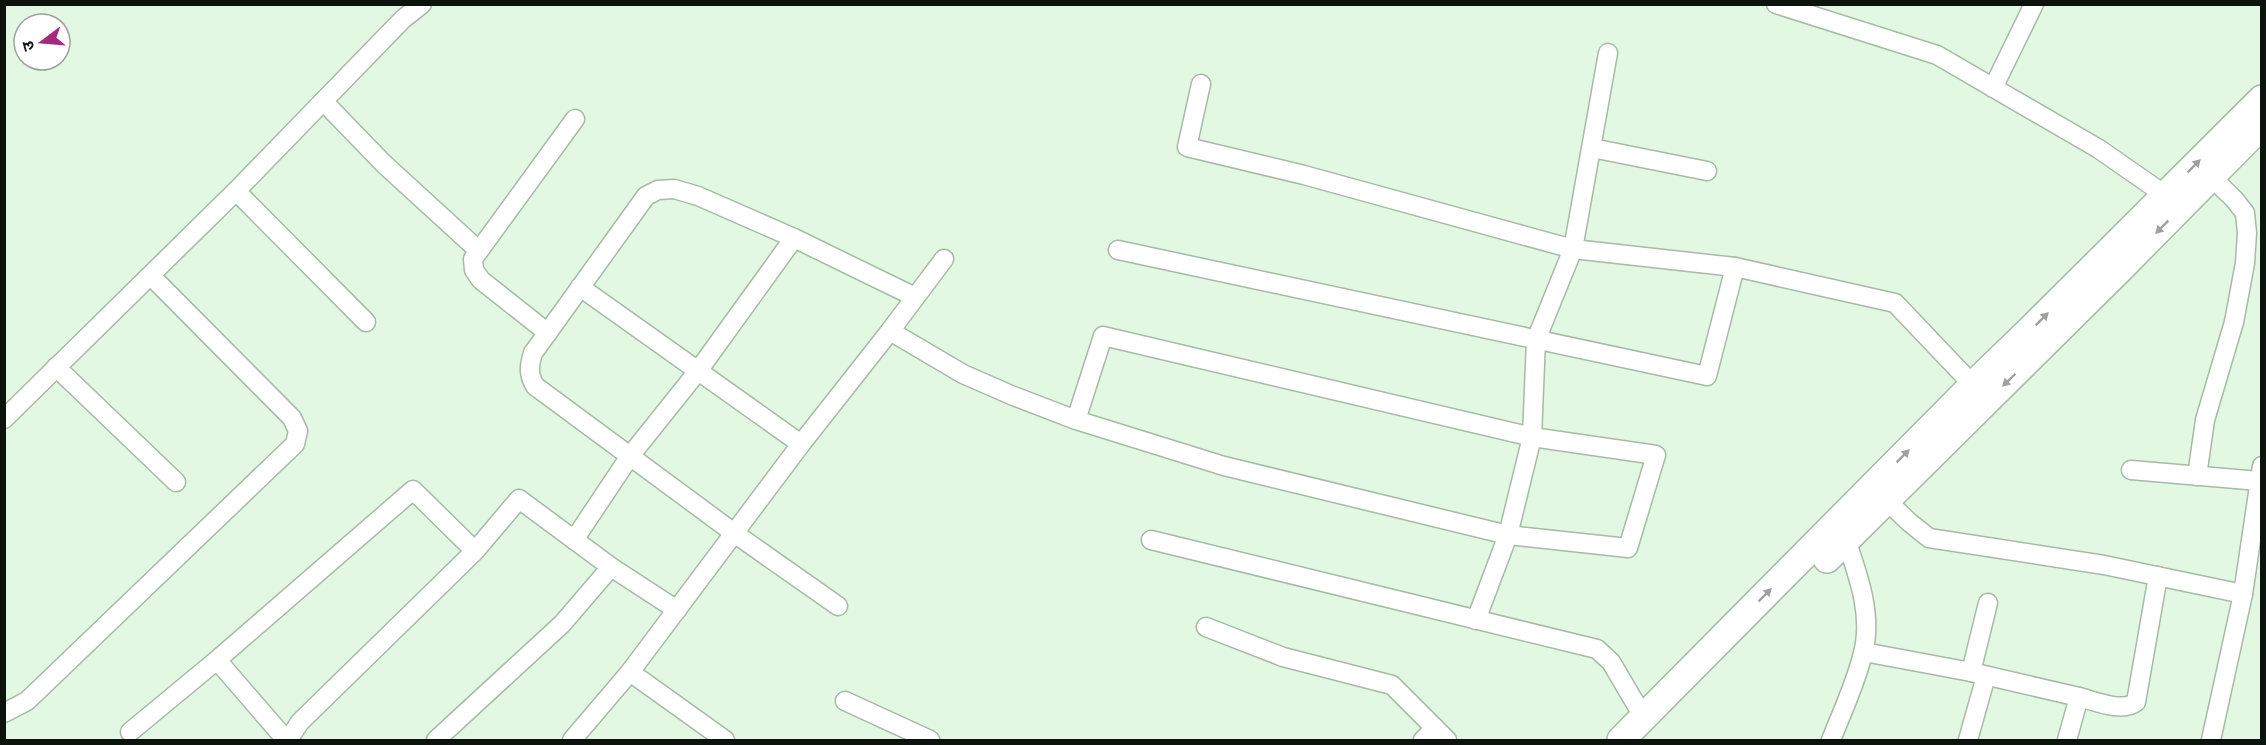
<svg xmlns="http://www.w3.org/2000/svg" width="2266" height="745" viewBox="0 0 2266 745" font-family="'Fira Sans Condensed','Noto Sans Devanagari',sans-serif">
	<rect width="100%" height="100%" fill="#e2f8e2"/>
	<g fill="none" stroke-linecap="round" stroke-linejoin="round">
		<g stroke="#a6baa6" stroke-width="21">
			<g id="minor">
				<path d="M1776,4L1937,55L2099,149L2165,195"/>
				<path d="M1201,84L1187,147L1304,175L1573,249L1735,267L1895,303L1973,385"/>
				<path d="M1993,88L2034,4"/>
				<path d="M323,101L384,164L478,250"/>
				<path d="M1592,148L1707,171"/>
				<path d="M236,191L366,322"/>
				<path d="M1118,250L1707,376L1735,267"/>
				<path d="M580,287L801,444"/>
				<path d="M890,331L944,259"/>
				<path d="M548,333L481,280L474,270L473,259L575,119"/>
				<path d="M56,367L176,482"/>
				<path d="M4,419L236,191L403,19L422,4"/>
				<path d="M2131,470L2259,481"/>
				<path d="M2197,476L2205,420L2234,322L2245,263L2247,233L2245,213L2234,199L2211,177"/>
				<path d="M1886,500L1909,522L1929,538L2104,565L2243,594"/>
				<path d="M574,540L630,456L698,371L794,238"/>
				<path d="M1151,540L1597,649L1611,662L1644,718"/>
				<path d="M611,567L677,610"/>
				<path d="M838,606L734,533L535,386C528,374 529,366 533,353L646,196L658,190L674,189L698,196L794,238L915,297"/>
				<path d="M1476,620L1508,535L1532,437L1536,340L1573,249L1608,53"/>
				<path d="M1206,627L1283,657L1392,685L1435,728"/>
				<path d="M1864,652L1971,672L2079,697L2067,740"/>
				<path d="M217,660L286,740"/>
				<path d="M630,672L801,444L890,331L963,374L1011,395L1076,420L1224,466L1508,535L1628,548L1656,455L1532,437L1103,336L1076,420"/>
				<path d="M1971,672L1988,603"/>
				<path d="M2079,697C2095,701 2122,713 2136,702L2158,576"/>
				<path d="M845,701L930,740"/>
				<path d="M4,713L27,701L295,444L298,431L292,418L151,276"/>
				<path d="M130,732L217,660L413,490L475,551L300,722L288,740"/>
				<path d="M436,740L562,624L611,567L519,499L475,551"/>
				<path d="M572,740L630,672L725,740"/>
				<path d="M1423,740L1435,728L1447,740"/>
				<path d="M1831,740C1842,712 1856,683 1863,653C1873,615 1858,575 1846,540"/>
				<path d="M1968,740L1986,676"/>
				<path d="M2211,740L2243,594L2262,466"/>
			</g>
		</g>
		<g stroke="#a6baa6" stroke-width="30">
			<g id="highway">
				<path d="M1827,559L2120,269L2262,125"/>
				<path d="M1621,740L1973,385L2031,329L2262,99"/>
			</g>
		</g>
		<use href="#minor" stroke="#fff" stroke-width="18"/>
		<use href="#highway" stroke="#fff" stroke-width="27"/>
	</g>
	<defs><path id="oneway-solid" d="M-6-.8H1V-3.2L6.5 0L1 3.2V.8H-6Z" transform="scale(1.5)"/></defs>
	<g fill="#9ea19e">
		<use href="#oneway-solid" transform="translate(2194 166) rotate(-45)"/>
		<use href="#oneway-solid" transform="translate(2162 227) rotate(135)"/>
		<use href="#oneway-solid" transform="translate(2042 319) rotate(-45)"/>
		<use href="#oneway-solid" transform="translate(2009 380) rotate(136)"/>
		<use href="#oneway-solid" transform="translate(1903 456) rotate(-45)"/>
		<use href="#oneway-solid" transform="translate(1765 595) rotate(-45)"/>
	</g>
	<rect width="2266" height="745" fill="none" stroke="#0c130c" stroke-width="12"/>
	<g transform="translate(42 42) rotate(254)"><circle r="28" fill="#ffffff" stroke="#9ea19e" stroke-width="1.5"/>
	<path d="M0-4.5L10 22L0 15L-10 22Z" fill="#a42a7f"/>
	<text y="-9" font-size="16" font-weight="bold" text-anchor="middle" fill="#0c130c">उ</text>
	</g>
</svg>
